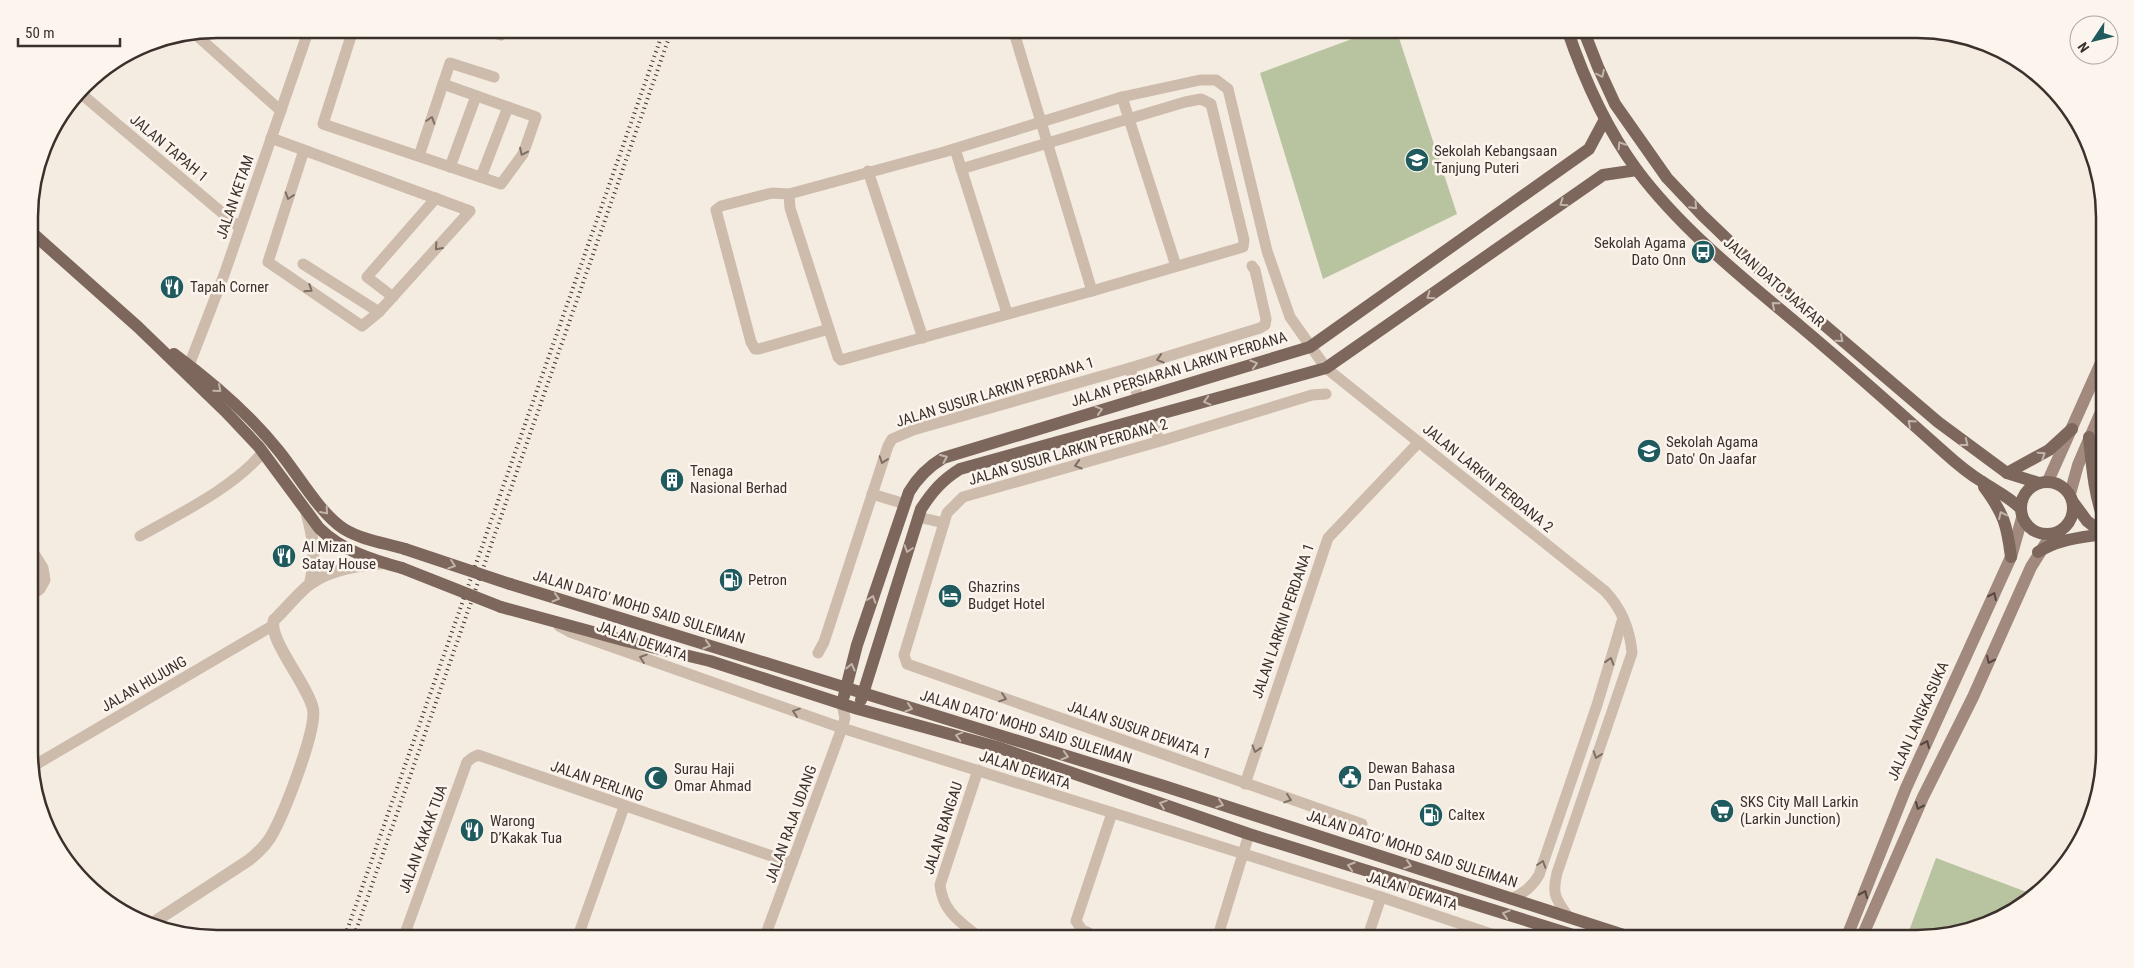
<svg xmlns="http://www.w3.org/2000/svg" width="2134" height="968" viewBox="0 0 2134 968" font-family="'Roboto Condensed',sans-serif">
	<rect width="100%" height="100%" fill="#f4ebe1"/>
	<g fill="#b8c4a0">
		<path d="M1379,29H1396L1457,214L1323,279L1260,73Z"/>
		<path d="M1936,858L2035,895C2001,927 1952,939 1906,939Z"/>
	</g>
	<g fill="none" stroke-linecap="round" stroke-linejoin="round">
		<g stroke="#cdbbac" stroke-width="11">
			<path d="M349,29L352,33L323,124L501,184L523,154L536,117L443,84"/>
			<path d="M481,29L501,35L503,29"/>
			<path d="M1013,29L1092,291"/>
			<path d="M194,33L281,111"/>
			<path d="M79,92L239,227"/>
			<path d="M1122,97L1176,266"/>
			<path d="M271,138L470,211L379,312L362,326L268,262L304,150"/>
			<path d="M955,149L1007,313"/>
			<path d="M419,156L450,63L494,77"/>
			<path d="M450,167L476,96"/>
			<path d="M961,169L1185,102L1201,99L1211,104L1244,240L1243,247L1092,291L841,360L838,357L790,208L789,194L944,152L1122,97L1200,80H1216L1228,89L1267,251L1290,317L1326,368L1605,591C1622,609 1630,629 1632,653L1557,873C1552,893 1555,898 1567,915"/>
			<path d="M868,171L923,338"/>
			<path d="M481,177L508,107"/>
			<path d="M789,194L772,193L721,206L716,210L751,342L755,349H759L829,329"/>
			<path d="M303,264L379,312"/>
			<path d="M393,297L367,277L436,198"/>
			<path d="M1130,368L1138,398"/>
			<path d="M186,373L224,275L309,29"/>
			<path d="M1326,394L1312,395L1164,440L963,497L947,513L904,655L907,664L1362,824"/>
			<path d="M1152,416L1159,441"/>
			<path d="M872,494L905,504"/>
			<path d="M918,517L944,523"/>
			<path d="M140,536C179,514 235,487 263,452"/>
			<path d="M30,547L43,568L45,580L40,589L30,597"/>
			<path d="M559,626L570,632L842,728L1381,897L1506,939"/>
			<path d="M818,653L824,642L888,446L892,439L913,430L1130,368L1260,328L1265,325L1266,319L1255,270L1252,266"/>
			<path d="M30,768L272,626"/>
			<path d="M978,770L940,885C943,913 961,922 981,939"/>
			<path d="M1245,784L1328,538L1419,442"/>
			<path d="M1511,899C1524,893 1532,887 1539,875L1597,705L1623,618"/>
			<path d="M1089,933L1082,930L1076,921L1112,813"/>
			<path d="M403,939L467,762L472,758L478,755L792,863"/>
			<path d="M577,939L624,807"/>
			<path d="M764,939L842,728L845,718L842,704"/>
			<path d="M1217,939L1249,834"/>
			<path d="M1367,939L1381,897"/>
		</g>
		<g stroke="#cdbbac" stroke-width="12">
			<path d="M306,511C314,540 316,554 310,584"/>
			<path d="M148,926L249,860C259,852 269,842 274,831C285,810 317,730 313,709C308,685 267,638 274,620C286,609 297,594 310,584C331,569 360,565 385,563"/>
		</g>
		<g stroke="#a18a7d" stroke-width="12">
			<path d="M2048,481L2104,356"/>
			<path d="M2070,494L2078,465L2104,405"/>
			<path d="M1846,939L1906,788L2011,557L2022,518"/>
			<path d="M1861,939L1923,797L1973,697L2031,567L2051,535"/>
		</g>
		<g stroke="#7d675c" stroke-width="12">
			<path d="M1567,29C1584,79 1605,127 1637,170C1682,230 1744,279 1800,326C1850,368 1897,410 1945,453C1956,463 1968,473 1981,481C1994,490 2010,497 2021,509"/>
			<path d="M1583,29L1598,67L1615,104L1667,178L1702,215L1753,264L1938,422L2007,473L2039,483"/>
			<path d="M29,230L138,327L226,412L259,447L319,528C341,550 372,560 402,568"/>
			<path d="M174,354C212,382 249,414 278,450C297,473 320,514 344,529C362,540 385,543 405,549"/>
			<path d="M2089,437C2092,467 2094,495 2105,524"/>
			<path d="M2007,473L2049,450L2072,429"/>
			<circle cx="2047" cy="508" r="26"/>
			<path d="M1984,487C2004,514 2007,525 2011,557"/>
			<path d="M2073,502L2087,521L2105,535"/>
			<path d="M2038,552C2057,540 2076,538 2097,535"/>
			<path d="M510,584L1164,786L1636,939"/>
			<path d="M501,607L626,641L710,661L858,709L997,747L1249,834L1586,939"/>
			<path d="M844,696L857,645L909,492C918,477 928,467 943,458L1310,347L1589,149L1605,119"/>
			<path d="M861,700L921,509C932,492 942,480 960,469L1326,368L1603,175L1637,170"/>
		</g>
		<g stroke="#3b302b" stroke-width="4" stroke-dasharray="1 4" stroke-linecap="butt">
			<path d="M344,939L664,29"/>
			<path d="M353,939L672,29"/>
		</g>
		<g stroke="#7d675c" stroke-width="12">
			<path d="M405,549L510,584"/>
			<path d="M402,568L501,607"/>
		</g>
	</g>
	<defs><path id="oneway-chevron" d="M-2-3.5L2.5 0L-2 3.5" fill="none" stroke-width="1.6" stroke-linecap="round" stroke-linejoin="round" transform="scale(1.25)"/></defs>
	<g stroke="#c2b5ac">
		<use href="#oneway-chevron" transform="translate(1601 74) rotate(64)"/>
		<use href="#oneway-chevron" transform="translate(1621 145) rotate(-122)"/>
		<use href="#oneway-chevron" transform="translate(1563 203) rotate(145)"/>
		<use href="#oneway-chevron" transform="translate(1694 206) rotate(47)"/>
		<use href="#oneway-chevron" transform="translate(1430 296) rotate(145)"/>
		<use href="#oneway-chevron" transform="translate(1775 305) rotate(-140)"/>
		<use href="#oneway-chevron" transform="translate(1840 339) rotate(40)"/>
		<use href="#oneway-chevron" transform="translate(1254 364) rotate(-17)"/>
		<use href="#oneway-chevron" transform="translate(218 389) rotate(41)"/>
		<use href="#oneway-chevron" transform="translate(1207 401) rotate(165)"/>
		<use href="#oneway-chevron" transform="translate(1099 410) rotate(-17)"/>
		<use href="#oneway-chevron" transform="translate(1911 423) rotate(-138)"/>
		<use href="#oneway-chevron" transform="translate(1965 443) rotate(38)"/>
		<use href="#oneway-chevron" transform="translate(2042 455) rotate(-33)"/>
		<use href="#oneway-chevron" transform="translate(944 458) rotate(-24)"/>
		<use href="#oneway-chevron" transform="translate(325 511) rotate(49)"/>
		<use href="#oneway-chevron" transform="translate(2002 515) rotate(-115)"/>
		<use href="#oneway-chevron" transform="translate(908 549) rotate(108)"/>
		<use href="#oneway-chevron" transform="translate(452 565) rotate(19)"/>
		<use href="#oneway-chevron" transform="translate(556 598) rotate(17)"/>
		<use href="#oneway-chevron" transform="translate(872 599) rotate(-71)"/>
		<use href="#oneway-chevron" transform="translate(707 645) rotate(17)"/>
		<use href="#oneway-chevron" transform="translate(851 667) rotate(-76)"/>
		<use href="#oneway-chevron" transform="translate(909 708) rotate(17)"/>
		<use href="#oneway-chevron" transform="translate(959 736) rotate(-165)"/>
		<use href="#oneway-chevron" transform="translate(1065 756) rotate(17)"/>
		<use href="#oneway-chevron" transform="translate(1163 804) rotate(-161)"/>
		<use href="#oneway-chevron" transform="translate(1220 804) rotate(18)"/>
		<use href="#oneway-chevron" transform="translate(1408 865) rotate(18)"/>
		<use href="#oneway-chevron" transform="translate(1351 866) rotate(-163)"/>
		<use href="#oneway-chevron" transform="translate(1506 914) rotate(-163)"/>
	</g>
	<g stroke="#7d6f65">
		<use href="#oneway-chevron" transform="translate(431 120) rotate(-72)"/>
		<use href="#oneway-chevron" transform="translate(523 152) rotate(116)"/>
		<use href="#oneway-chevron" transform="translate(289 196) rotate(108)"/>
		<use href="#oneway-chevron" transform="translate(438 247) rotate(132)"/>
		<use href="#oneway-chevron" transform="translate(309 289) rotate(34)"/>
		<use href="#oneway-chevron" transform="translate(1160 359) rotate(163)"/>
		<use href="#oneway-chevron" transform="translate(883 460) rotate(109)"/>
		<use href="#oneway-chevron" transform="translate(1078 465) rotate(164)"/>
		<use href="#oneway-chevron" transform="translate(643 658) rotate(-161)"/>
		<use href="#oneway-chevron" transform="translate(1610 661) rotate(-73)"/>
		<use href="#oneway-chevron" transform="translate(1003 698) rotate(19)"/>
		<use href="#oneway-chevron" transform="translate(796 712) rotate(-161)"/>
		<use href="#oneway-chevron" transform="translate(1256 749) rotate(107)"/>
		<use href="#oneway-chevron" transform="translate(1597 755) rotate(109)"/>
		<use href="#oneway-chevron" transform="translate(1288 799) rotate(19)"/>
		<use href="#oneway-chevron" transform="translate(1542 864) rotate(-72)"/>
	</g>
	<g stroke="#544640">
		<use href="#oneway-chevron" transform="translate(1993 596) rotate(-65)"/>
		<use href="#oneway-chevron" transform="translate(1990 660) rotate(115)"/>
		<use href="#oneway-chevron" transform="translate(1926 744) rotate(-66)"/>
		<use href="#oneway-chevron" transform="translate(1919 806) rotate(114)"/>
		<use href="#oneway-chevron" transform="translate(1864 894) rotate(-68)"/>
	</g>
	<defs>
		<g id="school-disc" transform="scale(1.25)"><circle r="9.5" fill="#1f5a5e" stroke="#fbf5ee"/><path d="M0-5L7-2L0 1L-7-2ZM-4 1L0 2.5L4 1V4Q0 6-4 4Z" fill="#fff"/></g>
		<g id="bus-disc" transform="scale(1.25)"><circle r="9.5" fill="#1f5a5e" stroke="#fbf5ee"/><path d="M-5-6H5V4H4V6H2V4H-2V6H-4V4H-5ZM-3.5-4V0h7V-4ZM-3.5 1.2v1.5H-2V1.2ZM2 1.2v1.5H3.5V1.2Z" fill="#fff"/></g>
		<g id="restaurant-disc" transform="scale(1.25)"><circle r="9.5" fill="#1f5a5e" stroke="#fbf5ee"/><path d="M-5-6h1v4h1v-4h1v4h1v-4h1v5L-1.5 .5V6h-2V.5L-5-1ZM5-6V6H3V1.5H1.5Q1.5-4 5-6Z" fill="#fff"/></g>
		<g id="building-disc" transform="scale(1.25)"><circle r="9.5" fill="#1f5a5e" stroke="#fbf5ee"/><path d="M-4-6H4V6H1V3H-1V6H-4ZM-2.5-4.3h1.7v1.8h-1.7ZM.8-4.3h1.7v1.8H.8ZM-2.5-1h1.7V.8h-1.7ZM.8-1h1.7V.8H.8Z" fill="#fff"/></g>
		<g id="fuel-disc" transform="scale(1.25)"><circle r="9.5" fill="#1f5a5e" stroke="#fbf5ee"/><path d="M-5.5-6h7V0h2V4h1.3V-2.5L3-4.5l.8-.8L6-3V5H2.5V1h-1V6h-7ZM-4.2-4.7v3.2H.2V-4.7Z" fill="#fff"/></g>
		<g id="hotel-disc" transform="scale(1.25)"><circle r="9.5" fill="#1f5a5e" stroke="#fbf5ee"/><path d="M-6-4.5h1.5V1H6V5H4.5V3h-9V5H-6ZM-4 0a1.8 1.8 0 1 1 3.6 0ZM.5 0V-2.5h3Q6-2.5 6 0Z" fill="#fff"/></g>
		<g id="civic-disc" transform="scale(1.25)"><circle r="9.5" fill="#1f5a5e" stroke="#fbf5ee"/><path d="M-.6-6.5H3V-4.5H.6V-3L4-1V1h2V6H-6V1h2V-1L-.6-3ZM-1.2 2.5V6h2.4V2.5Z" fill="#fff"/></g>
		<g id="mosque-disc" transform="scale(1.25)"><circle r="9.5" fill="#1f5a5e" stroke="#fbf5ee"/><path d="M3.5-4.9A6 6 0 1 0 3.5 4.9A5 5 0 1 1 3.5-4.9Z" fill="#fff"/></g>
		<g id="supermarket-disc" transform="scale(1.25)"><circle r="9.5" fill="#1f5a5e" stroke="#fbf5ee"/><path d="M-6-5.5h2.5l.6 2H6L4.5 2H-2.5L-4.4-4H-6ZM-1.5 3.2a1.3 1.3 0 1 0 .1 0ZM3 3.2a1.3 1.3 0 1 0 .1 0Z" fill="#fff"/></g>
	</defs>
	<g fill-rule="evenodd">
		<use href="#school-disc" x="1417" y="160"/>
		<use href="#bus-disc" x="1703" y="252"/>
		<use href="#restaurant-disc" x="172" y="287"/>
		<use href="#school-disc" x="1649" y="451"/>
		<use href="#building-disc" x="672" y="480"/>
		<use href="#restaurant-disc" x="284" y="556"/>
		<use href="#fuel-disc" x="731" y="580"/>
		<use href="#hotel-disc" x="950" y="596"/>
		<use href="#civic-disc" x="1350" y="777"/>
		<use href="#mosque-disc" x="656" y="778"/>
		<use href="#supermarket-disc" x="1722" y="811"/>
		<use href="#fuel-disc" x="1431" y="815"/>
		<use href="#restaurant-disc" x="472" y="830"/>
	</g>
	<g text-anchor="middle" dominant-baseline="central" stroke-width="5" stroke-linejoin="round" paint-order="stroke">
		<g font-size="15" fill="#3b302b" stroke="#fbf5ee">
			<text transform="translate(169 148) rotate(40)">JALAN TAPAH 1</text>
			<text transform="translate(235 197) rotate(-71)">JALAN KETAM</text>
			<text transform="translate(1774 282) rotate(41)">JALAN DATO JAAFAR</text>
			<text transform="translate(1179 369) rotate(-17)">JALAN PERSIARAN LARKIN PERDANA</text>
			<text transform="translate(995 392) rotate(-17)">JALAN SUSUR LARKIN PERDANA 1</text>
			<text transform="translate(1068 452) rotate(-16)">JALAN SUSUR LARKIN PERDANA 2</text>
			<text transform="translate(1488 478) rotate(39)">JALAN LARKIN PERDANA 2</text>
			<text transform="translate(639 607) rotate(17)">JALAN DATO' MOHD SAID SULEIMAN</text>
			<text transform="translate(1283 621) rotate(-71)">JALAN LARKIN PERDANA 1</text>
			<text transform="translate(642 641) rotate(19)">JALAN DEWATA</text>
			<text transform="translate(144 684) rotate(-30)">JALAN HUJUNG</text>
			<text transform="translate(1918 721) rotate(-66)">JALAN LANGKASUKA</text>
			<text transform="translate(1026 727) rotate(17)">JALAN DATO' MOHD SAID SULEIMAN</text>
			<text transform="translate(1139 730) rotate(19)">JALAN SUSUR DEWATA 1</text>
			<text transform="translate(1025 770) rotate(18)">JALAN DEWATA</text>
			<text transform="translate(597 781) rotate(19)">JALAN PERLING</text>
			<text transform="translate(791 824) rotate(-70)">JALAN RAJA UDANG</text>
			<text transform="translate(943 828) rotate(-72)">JALAN BANGAU</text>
			<text transform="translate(423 839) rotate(-70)">JALAN KAKAK TUA</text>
			<text transform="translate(1412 849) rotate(18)">JALAN DATO' MOHD SAID SULEIMAN</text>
			<text transform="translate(1412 891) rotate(18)">JALAN DEWATA</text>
		</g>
		<g font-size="15" fill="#3b302b" stroke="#fbf5ee" text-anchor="start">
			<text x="1434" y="151">Sekolah Kebangsaan<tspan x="1434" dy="17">Tanjung Puteri</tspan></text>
			<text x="1686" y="243" text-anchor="end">Sekolah Agama<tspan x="1686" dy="17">Dato Onn</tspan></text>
			<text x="190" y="287">Tapah Corner</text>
			<text x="1666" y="442">Sekolah Agama<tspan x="1666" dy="17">Dato' On Jaafar</tspan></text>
			<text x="690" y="471">Tenaga<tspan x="690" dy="17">Nasional Berhad</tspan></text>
			<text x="302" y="547">Al Mizan<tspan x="302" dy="17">Satay House</tspan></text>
			<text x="748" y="580">Petron</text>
			<text x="968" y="587">Ghazrins<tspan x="968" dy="17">Budget Hotel</tspan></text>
			<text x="1368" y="768">Dewan Bahasa<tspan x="1368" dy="17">Dan Pustaka</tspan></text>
			<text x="674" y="769">Surau Haji<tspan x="674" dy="17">Omar Ahmad</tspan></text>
			<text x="1740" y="802">SKS City Mall Larkin<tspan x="1740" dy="17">(Larkin Junction)</tspan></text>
			<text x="1448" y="815">Caltex</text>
			<text x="490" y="821">Warong<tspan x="490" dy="17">D’Kakak Tua</tspan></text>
		</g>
	</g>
	<path d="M0 0H2134V968H0ZM217 38H1917A179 179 0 0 1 2096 217V751A179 179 0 0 1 1917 930H217A179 179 0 0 1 38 751V217A179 179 0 0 1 217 38Z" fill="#fbf5ee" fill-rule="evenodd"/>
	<path fill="none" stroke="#3b302b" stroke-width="2.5" d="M217 38H1917A179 179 0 0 1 2096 217V751A179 179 0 0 1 1917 930H217A179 179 0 0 1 38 751V217A179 179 0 0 1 217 38Z"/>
	<g transform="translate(2094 40) rotate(235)"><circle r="24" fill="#fbf5ee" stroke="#aea6a0"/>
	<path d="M0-4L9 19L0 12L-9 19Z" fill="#1f5a5e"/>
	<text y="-8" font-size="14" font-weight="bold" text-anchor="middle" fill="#3b302b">N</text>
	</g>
	<path d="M18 38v8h102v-8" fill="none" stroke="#3b302b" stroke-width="2.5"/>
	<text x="25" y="38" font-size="15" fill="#3b302b" stroke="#fbf5ee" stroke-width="4" paint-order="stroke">50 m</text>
</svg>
